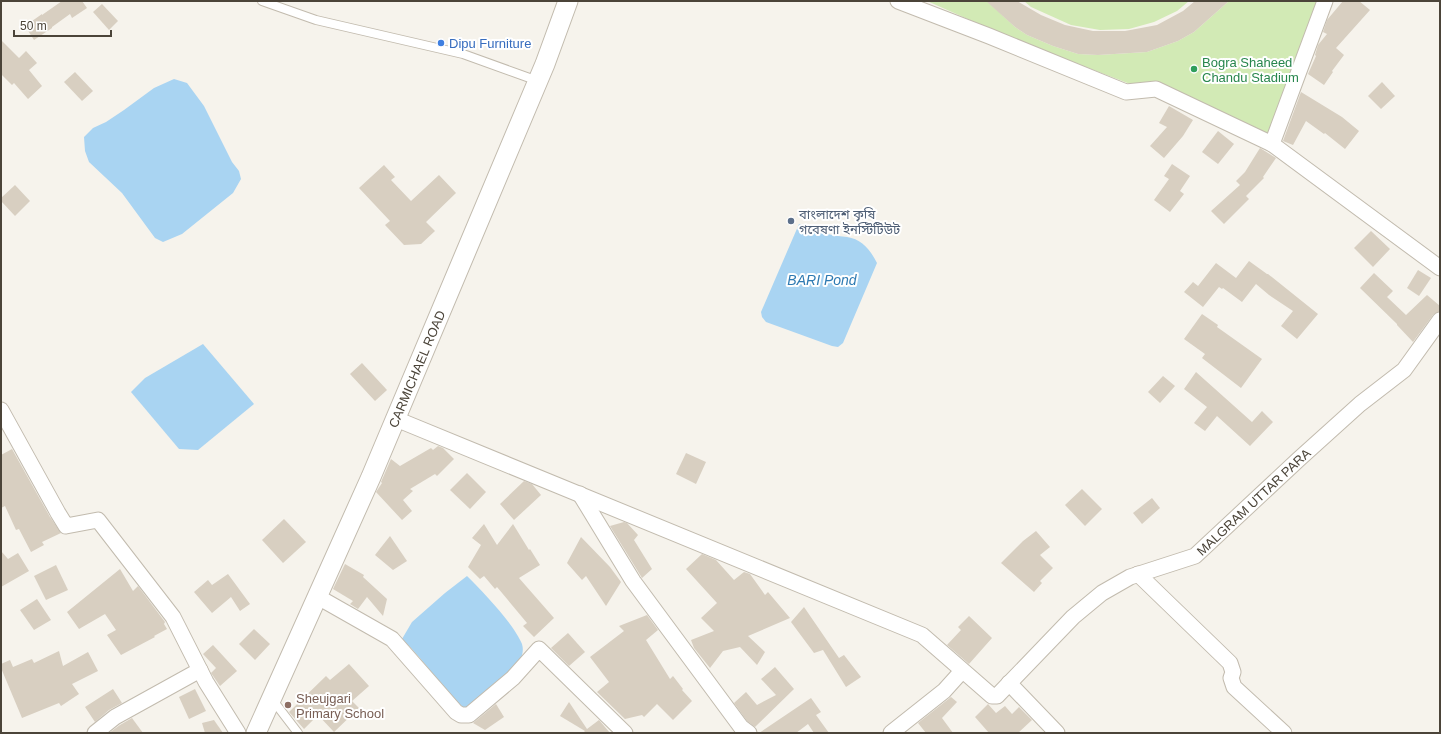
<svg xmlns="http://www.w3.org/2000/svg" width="1441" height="734" viewBox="0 0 1441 734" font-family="Arial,'Noto Sans Bengali',sans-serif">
	<rect width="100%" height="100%" fill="#f6f3ec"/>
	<g fill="#d2eab5">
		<path d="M927,1H987L1015,27L1027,35L1053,46L1078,54L1098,55L1147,52L1178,41L1194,32L1229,1H1322L1271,138L1013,39Z"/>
		<path d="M1024,1H1189L1177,11L1154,22L1129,29L1100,30L1071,25L1031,7Z"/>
	</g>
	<g fill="#a9d4f2">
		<path d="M174,79L187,83L204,106L232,162L239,171L241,179L233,193L182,234L163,242L155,238L122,193L89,162L85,151L84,137L93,128L106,122L124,110L154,88Z"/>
		<path d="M799,224C809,225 818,232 828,234C835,236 841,236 847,237C862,239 871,251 877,263L843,343L838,347L832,346L766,322L762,317L761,312Z"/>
		<path d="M203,344L254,404L198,450L179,449L131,392L145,378Z"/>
		<path d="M467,576C483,592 514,624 522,644C524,651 522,655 520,662L473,706L462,708C441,686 424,660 402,639L412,622L445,593Z"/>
	</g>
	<g fill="#d8cfc1">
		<path d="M62,1H82L87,8L72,18L70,14L52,27V28L34,40L25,26L42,14V15Z"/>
		<path d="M986,1H1017L1041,15L1065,25L1093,31H1125L1157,25L1183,11L1195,1H1229L1194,32L1178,41L1147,52L1098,55L1078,54L1053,46L1027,35L1015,27Z"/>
		<path d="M1343,1H1359L1370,10L1336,48L1344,55L1332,71L1333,72L1324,85L1308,74L1316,56L1315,55L1318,45L1327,34L1323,32L1327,20Z"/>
		<path d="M102,4L118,21L109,30L93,12Z"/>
		<path d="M1,40L19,58L26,51L37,63L29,70L42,86L28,99L14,83L12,85L1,74Z"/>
		<path d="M75,72L93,91L82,101L64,82Z"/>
		<path d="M1382,82L1395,96L1381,109L1368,96Z"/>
		<path d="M1301,92L1342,117L1359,131L1345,149L1325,133L1324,134L1306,121L1293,145L1283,141Z"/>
		<path d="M1169,106L1193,120L1183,136L1164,158L1150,146L1167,127L1159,123Z"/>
		<path d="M1218,131L1234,144L1218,164L1202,152Z"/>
		<path d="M1260,148L1276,158L1263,177L1264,178L1246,196L1249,199L1224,224L1211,211L1240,185L1236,181L1245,172Z"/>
		<path d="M1172,164L1190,176L1180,191L1184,194L1170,212L1154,200L1169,179L1164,176Z"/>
		<path d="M384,165L395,177L391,180L411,201L439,175L456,193L426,222L435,231L421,244L404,245L385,225L390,221L359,188Z"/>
		<path d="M15,185L30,201L15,216L1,201V198Z"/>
		<path d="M1371,231L1390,249L1373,267L1354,248Z"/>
		<path d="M1249,261L1267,274H1268L1318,314L1297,339L1281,326L1293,311L1269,295L1256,284L1242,302L1223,288L1222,289L1219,287L1203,307L1184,292L1193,282L1198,286L1216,263L1236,278Z"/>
		<path d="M1418,270L1431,278L1419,296L1407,288Z"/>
		<path d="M1374,273L1393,291L1387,297L1406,315L1427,295L1440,306V311L1433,315L1413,342L1397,325V324L1360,288Z"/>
		<path d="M1202,314L1218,325L1217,327L1262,359L1241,388L1202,358L1205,354L1184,339Z"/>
		<path d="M362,363L387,390L375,401L350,374Z"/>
		<path d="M1196,372L1252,422L1262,411L1273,422L1250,446L1217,416L1205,431L1194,423L1207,407L1184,389Z"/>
		<path d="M1163,376L1175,386L1160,403L1148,392Z"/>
		<path d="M438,446L443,448L454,459L437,476L435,474L410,489L413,491L403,500L412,511L402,520L376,492L382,483L381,482L391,459L400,466L431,448L433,450Z"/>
		<path d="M12,449L50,517L61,533L42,542L44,545L31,552L19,529L16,530L5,506L1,508V455Z"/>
		<path d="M686,453L706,462L696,484L676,474Z"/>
		<path d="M467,473L486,492L470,509L450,490Z"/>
		<path d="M524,481L532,484L541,495L514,520L500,504Z"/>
		<path d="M1082,489L1102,509L1085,526L1065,505Z"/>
		<path d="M1152,498L1160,508L1142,524L1133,513Z"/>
		<path d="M284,519L306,542L283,563L262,540Z"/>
		<path d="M624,522L627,523L638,535L634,540L652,569L642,578L610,526Z"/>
		<path d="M484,524L497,545L513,524L529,550L530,549L540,565L519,578L554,618L534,637L523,626L527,623L497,587L495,589L484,576L480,579L468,567L481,545L472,538Z"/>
		<path d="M1036,531L1050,547L1040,555L1053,568L1040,581L1042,583L1034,592L1001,563L1023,541Z"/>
		<path d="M390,536L407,561L393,570L375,555Z"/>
		<path d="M581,537L610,567L621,582L606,606L586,576L582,580L567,563Z"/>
		<path d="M1,551L8,559L18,553L29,571L1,587Z"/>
		<path d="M702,554L716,560L734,580L744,572L750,574L765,595L768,592L790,618L748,636L765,652L757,665L740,647L723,651L710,668L694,648L691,640L714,631L701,618L717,603L686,569Z"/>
		<path d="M345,564L364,575L363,577L387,599L383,616L367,597L358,609L350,604L353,601L333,589Z"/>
		<path d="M56,565L68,590L46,600L34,576Z"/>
		<path d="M120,569L133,591L138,586L165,622L164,624L167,629L154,636L155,637L121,655L107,635L116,630L105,614L79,629L67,612Z"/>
		<path d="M228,574L250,604L240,611L231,597L212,613L194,592L208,580L212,585Z"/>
		<path d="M37,599L51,620L34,630L20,610Z"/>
		<path d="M804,607L839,658L844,655L861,677L846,687L823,650L814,653L791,622Z"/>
		<path d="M647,615L658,630L646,640L670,679L673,676L683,689L682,690L692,701L673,720L657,704L644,717L642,715L625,719L597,692L609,682L590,657L624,631L619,626Z"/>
		<path d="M969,616L992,638L969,664L947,645L961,630L958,627Z"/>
		<path d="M254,629L270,644L255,660L239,644Z"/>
		<path d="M568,633L585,652L569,666L551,648Z"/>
		<path d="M213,645L237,671L220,686L211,673L216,668L203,654Z"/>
		<path d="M59,651L63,666L88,652L98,671L72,684L79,694L61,706L59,703L22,718L1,668V664L10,660L13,667L32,659L34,663Z"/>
		<path d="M349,664L369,686L352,701L359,708L334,732L318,715L304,729L289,712L326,676L330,680Z"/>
		<path d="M775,667L794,689L755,727L747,721L734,703L746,692L757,705L776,695L761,679Z"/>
		<path d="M113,689L122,703L109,710L95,722L85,707Z"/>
		<path d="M195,689L206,711L189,719L179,697Z"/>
		<path d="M951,697L957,702L942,718L953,733H926L918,723Z"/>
		<path d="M811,698L821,712L816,715L829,733H814L808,724L796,733H759Z"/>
		<path d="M569,702L587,729L599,720L610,733H583L585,731L560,716Z"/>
		<path d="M496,704L504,717L485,730L473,723Z"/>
		<path d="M988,704L996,713L1005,706L1012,714L1019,707L1032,720L1018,733H989L975,717Z"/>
		<path d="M132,718L143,733H109L120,725Z"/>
		<path d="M214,720L223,733H205L202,723Z"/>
	</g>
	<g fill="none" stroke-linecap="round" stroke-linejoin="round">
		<g stroke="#c2bbae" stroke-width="10">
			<g id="service">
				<path d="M262,1L316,20L463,54L538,81"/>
				<path d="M272,699L298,733"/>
			</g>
		</g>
		<g stroke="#c2bbae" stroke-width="17">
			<g id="minor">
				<path d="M898,1L989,36L1126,92L1156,89L1272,144L1440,268"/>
				<path d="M1272,144L1325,1"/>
				<path d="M1,410L58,513L66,526L98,520L173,617L206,682L238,733"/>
				<path id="s1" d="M396,419L922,635L992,696H997L1073,617L1102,593L1130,577L1195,556L1299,459L1360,404L1404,370L1440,320"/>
				<path d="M580,494L633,581L741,727L749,733"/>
				<path d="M1138,574L1230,663L1233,672L1231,678L1234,687L1284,733"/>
				<path d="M318,597L392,639L456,712L461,715H469L513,678L539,649L625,733"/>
				<path d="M1009,683L1057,733"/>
				<path d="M95,733L115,717L200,670"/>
				<path d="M891,733L944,691L962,671"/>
			</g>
		</g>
		<g stroke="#c2bbae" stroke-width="21">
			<g id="tertiary">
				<path id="s2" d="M256,733L371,477L545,64L568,1"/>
			</g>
		</g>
		<use href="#service" stroke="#fff" stroke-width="8"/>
		<use href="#minor" stroke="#fff" stroke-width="15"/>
		<use href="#tertiary" stroke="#fff" stroke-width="19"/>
	</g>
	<circle fill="#3f7fe0" stroke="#fff" stroke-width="1.5" cx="441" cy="43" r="4"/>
	<circle fill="#2e9e5b" stroke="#fff" stroke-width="1.5" cx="1194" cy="69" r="4"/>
	<circle fill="#5c6f8a" stroke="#fff" stroke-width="1.5" cx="791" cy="221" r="4"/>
	<circle fill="#8d6e63" stroke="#fff" stroke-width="1.5" cx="288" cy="705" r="4"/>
	<g text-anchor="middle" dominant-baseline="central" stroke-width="4" stroke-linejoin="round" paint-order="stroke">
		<g font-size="13" fill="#366cbe" stroke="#fff" text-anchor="start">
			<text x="449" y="43">Dipu Furniture</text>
		</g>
		<g font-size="13" fill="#27864d" stroke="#fff" text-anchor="start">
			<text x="1202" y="62">Bogra Shaheed<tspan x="1202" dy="15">Chandu Stadium</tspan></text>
		</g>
		<g font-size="13" fill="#4e5e75" stroke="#fff" text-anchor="start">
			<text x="799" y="214">বাংলাদেশ কৃষি<tspan x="799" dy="15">গবেষণা ইনস্টিটিউট</tspan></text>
		</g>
		<g font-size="13" fill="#4b4439" stroke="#fff">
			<text stroke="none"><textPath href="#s2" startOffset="398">CARMICHAEL ROAD</textPath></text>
			<text stroke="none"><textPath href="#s1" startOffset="994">MALGRAM UTTAR PARA</textPath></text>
		</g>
		<g font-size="13" fill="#785e54" stroke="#fff" text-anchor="start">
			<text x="296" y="698">Sheujgari<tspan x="296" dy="15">Primary School</tspan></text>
		</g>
		<g font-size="14" font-style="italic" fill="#2e7ab2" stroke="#fff">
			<text x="822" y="280">BARI Pond</text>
		</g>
	</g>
	<rect width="1441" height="734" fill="none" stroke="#4b4439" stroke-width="4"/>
	<path d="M14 30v6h97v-6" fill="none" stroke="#4b4439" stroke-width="2"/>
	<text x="20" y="30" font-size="12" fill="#4b4439" stroke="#ffffff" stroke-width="3" paint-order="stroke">50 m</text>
</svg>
